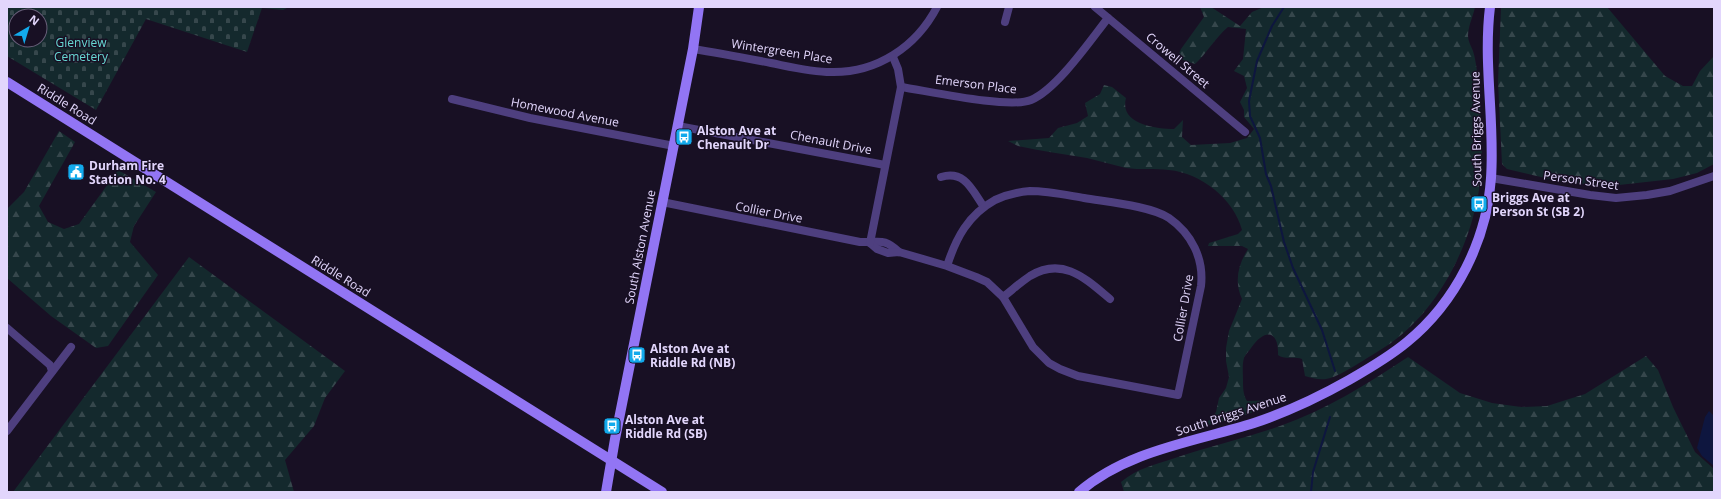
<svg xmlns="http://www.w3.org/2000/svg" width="1721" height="499" viewBox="0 0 1721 499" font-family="'Open Sans',sans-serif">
	<defs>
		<pattern id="forest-firs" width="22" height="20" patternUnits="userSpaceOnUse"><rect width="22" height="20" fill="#14292d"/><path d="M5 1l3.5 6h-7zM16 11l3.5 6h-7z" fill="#36474c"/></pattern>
		<pattern id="cemetery-stones" width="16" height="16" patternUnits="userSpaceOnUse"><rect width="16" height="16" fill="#14292d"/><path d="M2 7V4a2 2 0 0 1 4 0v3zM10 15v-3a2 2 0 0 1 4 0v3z" fill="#36474c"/></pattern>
	</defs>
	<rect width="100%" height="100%" fill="#181024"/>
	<g fill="url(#forest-firs)">
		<path d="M1200,7H1211L1240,26L1252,12L1264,7H1475C1473,17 1468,26 1468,36C1468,41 1471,46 1473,51C1475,57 1476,65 1477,71C1480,89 1480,108 1481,126C1482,147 1483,169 1479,190C1469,252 1433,320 1377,352C1365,359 1338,378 1326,379C1319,380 1312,378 1305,376L1302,359C1294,356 1284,360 1278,355C1279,329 1264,329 1251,348C1249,351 1245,355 1244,358C1242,364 1243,374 1243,380C1243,388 1243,394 1247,401L1276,400C1262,413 1217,423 1197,428L1211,419L1216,412L1219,398L1226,388L1229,377L1226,361V348L1229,331L1242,299C1234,281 1238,265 1248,249L1242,246H1208L1209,243L1238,234L1242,230C1234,199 1201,173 1169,170C1155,168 1140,170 1126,168C1113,165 1100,161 1087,158C1064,154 1041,151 1018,146L1008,141L1049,138L1058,128L1077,123L1088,116L1085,103L1100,94L1104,85L1112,87L1126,98C1119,124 1155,129 1174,129L1183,120L1182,137L1191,145L1230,143L1247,138L1254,129L1244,117V110L1240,102L1247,88L1244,76L1234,71L1243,59L1246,29L1228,27C1215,38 1207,53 1195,64L1183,60L1178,56L1181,49L1204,17Z"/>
		<path d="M1501,7H1607L1665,76L1683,86H1692L1700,71L1714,56V164L1697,173L1673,179L1610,186L1562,182L1507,169L1502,164L1498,82Z"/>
		<path d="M59,131L75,142L39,206L48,222L64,229L79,224L118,170L156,192L134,226L130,242L158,275L108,346L96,348L51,316L7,278V209L24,192Z"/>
		<path d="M189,257L345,371L325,398L314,426L285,460L294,492H13Z"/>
		<path d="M1646,356L1658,370L1673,407L1695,452L1714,469V492H1124L1121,482C1138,468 1154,465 1175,458C1210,446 1246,438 1280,426C1326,410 1367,384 1408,357L1460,393L1492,403L1521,407L1547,406L1585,394Z"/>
	</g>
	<path fill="url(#cemetery-stones)" fill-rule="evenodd" d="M7,7H289L283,10L262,8L247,52L146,19L96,110L7,56ZM16,16H40V40H16Z"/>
	<path fill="#0e163f" d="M1709,411L1714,416V466L1702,456L1697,448L1705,417Z"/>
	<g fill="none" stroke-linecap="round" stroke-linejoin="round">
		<g stroke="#0e163f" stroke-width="2">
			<path d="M1284,7L1272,26L1257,61L1249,101L1250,116L1260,138L1266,174L1271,186L1284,242L1293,268L1322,330L1335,371"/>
			<path d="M1311,492L1313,472L1330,417"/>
		</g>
		<g stroke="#4e3f7f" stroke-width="8">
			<path d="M1095,7L1245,132"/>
			<path d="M1005,22L1009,7"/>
			<path d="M693,49C719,53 745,58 771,63C791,67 811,72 831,72C877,73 916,47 937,7"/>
			<path d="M901,87C928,91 1009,109 1031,100C1057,89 1090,41 1108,18"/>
			<path d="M452,99L530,118L674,146"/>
			<path d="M678,126L885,165"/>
			<path d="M941,177C965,170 972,190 984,207"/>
			<path d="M1491,178L1590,195L1616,198L1647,195L1670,191L1714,176"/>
			<path d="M662,202L860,242C880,243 883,237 899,252"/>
			<path d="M870,243L877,249L888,253L899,252L947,266L976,277L987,282L1003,297L1033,347L1049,363L1060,369L1078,376L1178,395L1201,286C1204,259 1192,234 1169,218C1151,206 1107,202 1084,198C1066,195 1048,191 1030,191C1018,192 1006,195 995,200C968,215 956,238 947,266"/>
			<path d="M870,243L901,87L898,69L893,57"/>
			<path d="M1003,297C1012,290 1021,282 1030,276C1063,256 1086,279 1110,299"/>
			<path d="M7,328L50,365L52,371"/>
			<path d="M7,431L71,347"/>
		</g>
		<g stroke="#9275f4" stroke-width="10">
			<path d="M7,82L662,492"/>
			<path d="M606,492L615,439L693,49L699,7"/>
			<path d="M1079,492C1128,450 1194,442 1254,423C1287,412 1319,397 1349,380C1370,368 1389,357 1407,342C1456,302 1487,240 1491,178C1495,121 1483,64 1490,7"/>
		</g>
	</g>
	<defs>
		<g id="bus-square" transform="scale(0.9)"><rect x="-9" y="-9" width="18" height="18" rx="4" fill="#12aaec" stroke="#181024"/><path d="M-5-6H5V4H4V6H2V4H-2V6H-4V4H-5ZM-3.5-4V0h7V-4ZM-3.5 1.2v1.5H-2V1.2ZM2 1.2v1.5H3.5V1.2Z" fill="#fff"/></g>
		<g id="civic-square" transform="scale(0.9)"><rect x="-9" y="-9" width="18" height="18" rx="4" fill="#12aaec" stroke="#181024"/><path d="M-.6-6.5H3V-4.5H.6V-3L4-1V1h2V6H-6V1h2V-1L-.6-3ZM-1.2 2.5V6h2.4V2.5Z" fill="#fff"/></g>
	</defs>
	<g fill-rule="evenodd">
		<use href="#bus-square" x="684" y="137"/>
		<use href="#civic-square" x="76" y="172"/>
		<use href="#bus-square" x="1479" y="204"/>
		<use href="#bus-square" x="637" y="355"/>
		<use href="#bus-square" x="612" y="426"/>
	</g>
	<g text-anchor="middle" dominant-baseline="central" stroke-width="3" stroke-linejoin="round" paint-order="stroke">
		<g font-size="12" fill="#67d7d2" stroke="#181024">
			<text x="81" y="42">Glenview<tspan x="81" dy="14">Cemetery</tspan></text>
		</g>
		<g font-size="12" fill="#e2d6fc" stroke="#181024">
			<text transform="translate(782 51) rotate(9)">Wintergreen Place</text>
			<text transform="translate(1178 60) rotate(40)">Crowell Street</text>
			<text transform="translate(976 84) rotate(7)">Emerson Place</text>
			<text transform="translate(67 104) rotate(32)">Riddle Road</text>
			<text transform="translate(565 112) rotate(11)">Homewood Avenue</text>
			<text transform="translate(1476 129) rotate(-91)">South Briggs Avenue</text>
			<text transform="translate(831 142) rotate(11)">Chenault Drive</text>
			<text transform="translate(1581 180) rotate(8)">Person Street</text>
			<text transform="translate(769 212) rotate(11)">Collier Drive</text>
			<text transform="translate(640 247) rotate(-79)">South Alston Avenue</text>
			<text transform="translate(341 276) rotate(32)">Riddle Road</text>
			<text transform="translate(1183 308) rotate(-80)">Collier Drive</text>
			<text transform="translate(1231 414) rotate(-18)">South Briggs Avenue</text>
		</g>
		<g font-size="12" font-weight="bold" fill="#e2d6fc" stroke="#181024" text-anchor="start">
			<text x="697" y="130">Alston Ave at<tspan x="697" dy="14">Chenault Dr</tspan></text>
			<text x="89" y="165">Durham Fire<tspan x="89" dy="14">Station No. 4</tspan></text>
			<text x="1492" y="197">Briggs Ave at<tspan x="1492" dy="14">Person St (SB 2)</tspan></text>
			<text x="650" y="348">Alston Ave at<tspan x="650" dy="14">Riddle Rd (NB)</tspan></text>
			<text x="625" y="419">Alston Ave at<tspan x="625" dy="14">Riddle Rd (SB)</tspan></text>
		</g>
	</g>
	<rect width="1721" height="499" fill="none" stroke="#e2d6fc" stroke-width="16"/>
	<g transform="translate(28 28) rotate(38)"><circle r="19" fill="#181024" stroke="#695f7a"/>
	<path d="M0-3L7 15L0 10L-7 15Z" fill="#12aaec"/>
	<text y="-6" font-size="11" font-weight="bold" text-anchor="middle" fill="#e2d6fc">N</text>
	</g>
</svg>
